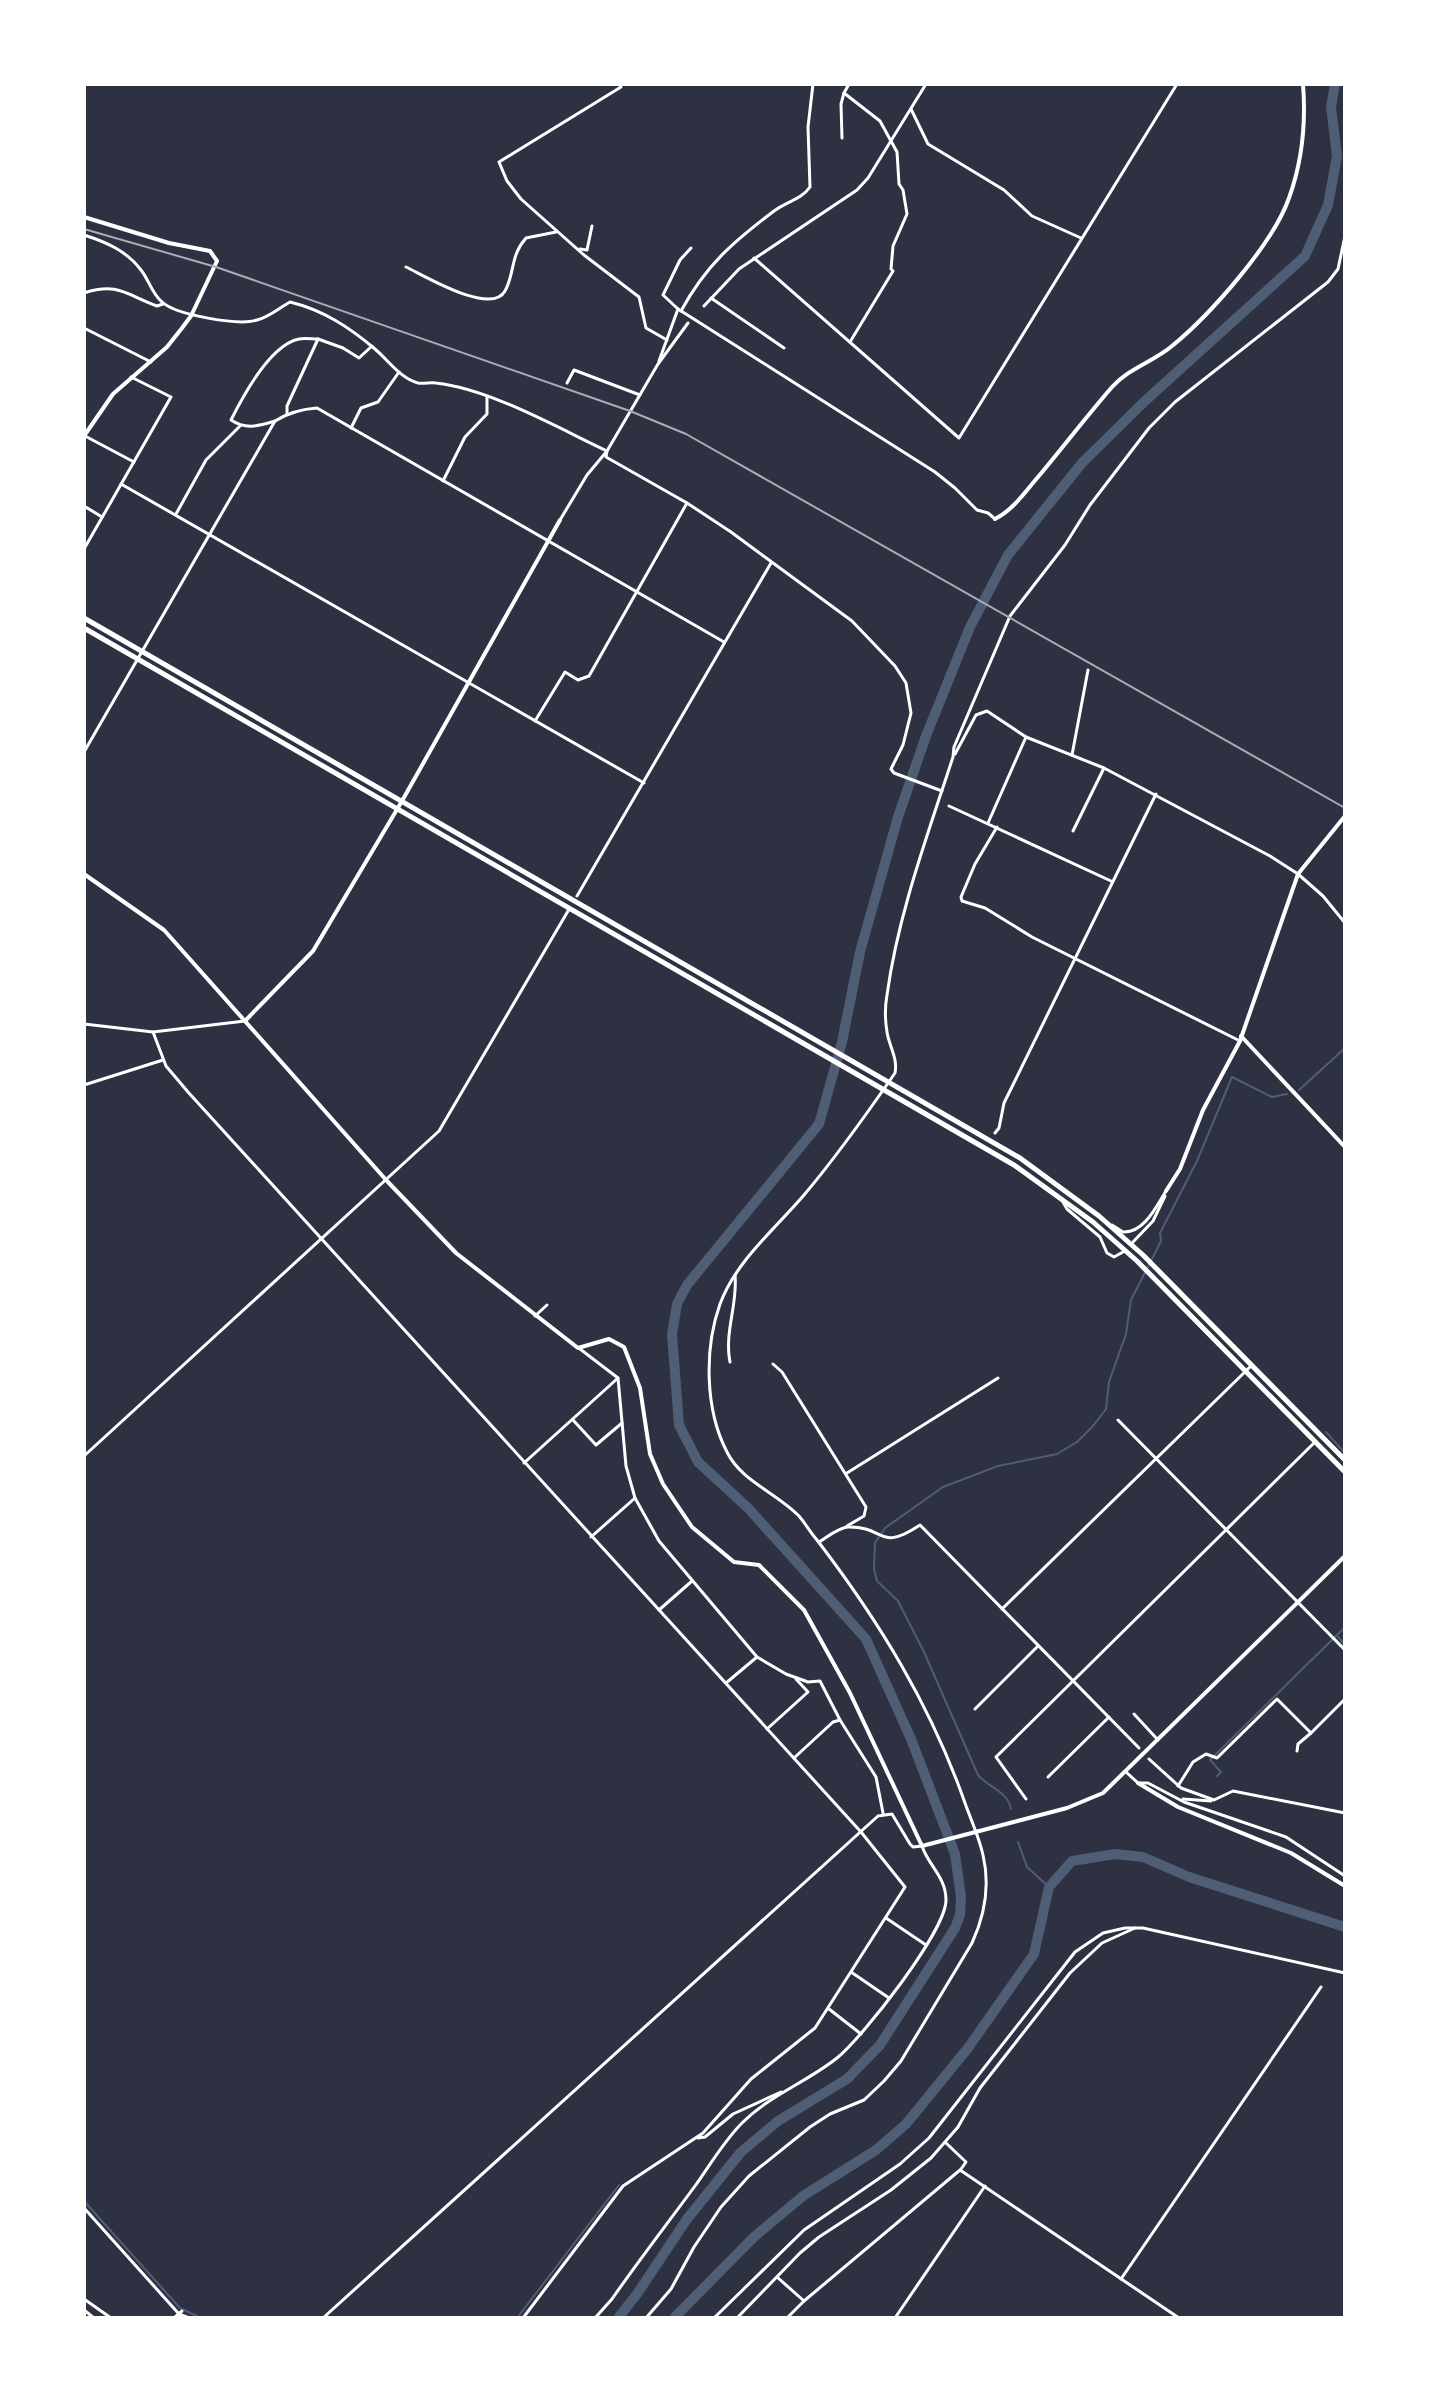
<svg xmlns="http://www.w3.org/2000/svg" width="1429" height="2402" viewBox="0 0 1429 2402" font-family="'Sofia Sans Condensed',sans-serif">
	<rect width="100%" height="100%" fill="#2d3142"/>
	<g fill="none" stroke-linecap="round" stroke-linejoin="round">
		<g stroke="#4f5d75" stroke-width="2">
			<path d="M1299,1090L1345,1048"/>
			<path d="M1326,1432L1345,1453"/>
			<path d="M1338,1637L1345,1645"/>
			<path d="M1217,1776L1221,1772L1210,1760L1345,1627"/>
			<path d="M1011,1809C1007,1790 990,1789 978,1775L924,1652L898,1601L877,1581L874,1569L875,1543L885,1528L943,1487L998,1466L1057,1454L1077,1442L1093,1426L1106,1409L1109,1382L1126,1334L1131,1300L1161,1241L1160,1233L1197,1161L1232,1077L1272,1097L1287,1094"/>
			<path d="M1018,1842L1027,1867L1049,1887"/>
			<path d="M84,2201L180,2308L201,2318"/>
			<path d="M517,2318L619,2185"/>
		</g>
		<g stroke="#4f5d75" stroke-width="10">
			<path d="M618,2318L637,2294L687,2219L741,2152L778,2121L847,2079L880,2045L955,1928L960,1915L961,1897L955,1854L911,1739L866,1639L748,1508L698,1462L679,1425L672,1334L677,1304L687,1285L819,1124L842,1042L860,952L898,817L926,736L970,627L1008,555L1082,463L1145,401L1305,256L1328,205L1337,156L1331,107L1335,84"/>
			<path d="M674,2318L754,2237L803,2196L876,2150L906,2124L968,2048L1034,1954L1049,1887L1072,1861L1115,1854L1143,1857L1189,1877L1345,1927"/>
		</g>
		<g stroke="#fff" stroke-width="3">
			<path d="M619,84L621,87L499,162L507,181L521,199L584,255L639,297L646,328L667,340"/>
			<path d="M849,84L844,93L880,121L897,152L899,184L903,190L907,214L893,246L891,269L893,271L850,342"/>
			<path d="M911,109L928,144L1004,190L1032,216L1081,238"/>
			<path d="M842,138L841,104L844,93"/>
			<path d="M84,235C106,242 127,251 141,270C149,280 152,294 162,302C176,315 239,326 257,320C269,317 279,308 290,302C323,310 349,327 375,349C388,360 401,379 418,383C424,384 431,382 436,383C490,389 558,428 607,451L606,457L687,503L731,532L852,621L895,666L906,683L911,713L903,745L891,769L894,773L942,791"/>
			<path d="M691,248L680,260L663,295L678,309L935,472L955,488L977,510L988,513L995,519"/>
			<path d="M580,249L587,250L592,226"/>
			<path d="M754,258L959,438L1177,84"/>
			<path d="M406,267C425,276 491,316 505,291C515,273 510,256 526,238L556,232"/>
			<path d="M84,293C119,282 126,295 157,306L163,304"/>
			<path d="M711,298L784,348"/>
			<path d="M704,306L739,269L857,190L868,178L926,84"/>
			<path d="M681,311C706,265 733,242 774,211C787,201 801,200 810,187L808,127L813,84"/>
			<path d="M84,328L151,362"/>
			<path d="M318,339L343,348L359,358L372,346"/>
			<path d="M659,361L678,309"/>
			<path d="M567,383L574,370L640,395"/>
			<path d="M275,421C258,426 246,430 231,420C243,396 270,345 299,339C304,338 312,339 318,339L287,406V414"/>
			<path d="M351,428L361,408L378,402L399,372"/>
			<path d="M85,436L134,462"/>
			<path d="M443,481L465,437L487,414V397"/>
			<path d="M121,484L644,783"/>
			<path d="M84,506L102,517"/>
			<path d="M176,514L206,460L240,426"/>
			<path d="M560,520L587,475L607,451L658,364L688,323"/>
			<path d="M84,549L171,397L131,377"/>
			<path d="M535,721L565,672L578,680L589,676L687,503"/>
			<path d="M84,752L275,421C288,413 302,409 317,408L724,642"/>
			<path d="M955,754L976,715L987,711L1026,737L1104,768L1270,856L1298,874L1323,896L1345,923"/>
			<path d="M1072,755L1088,670"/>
			<path d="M949,806L1111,881"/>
			<path d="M988,823L1026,737"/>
			<path d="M997,827L975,864L961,897L962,901L985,908L1032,937L1240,1041"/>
			<path d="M1073,831L1104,768"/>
			<path d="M577,896L771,563"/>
			<path d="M84,1024L153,1032L245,1021"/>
			<path d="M153,1032L166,1066L188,1092L861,1832L905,1887L815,2028L751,2079L703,2133L623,2186L523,2318"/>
			<path d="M84,1085L163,1060"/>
			<path d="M995,1133L999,1128L1004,1103L1156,794"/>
			<path d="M1063,1202L1067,1209L1100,1237L1107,1253L1114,1257L1123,1252"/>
			<path d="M1112,1225L1123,1232C1144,1233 1156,1207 1166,1191"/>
			<path d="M1133,1242L1153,1221L1165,1196"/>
			<path d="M535,1316L547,1305"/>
			<path d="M580,1349L618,1378L626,1466L635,1498L659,1541L757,1657L786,1674L808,1682L820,1681L840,1720L876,1777L883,1813"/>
			<path d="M730,1362C724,1332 738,1304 735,1275"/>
			<path d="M773,1364L782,1372L866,1507L864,1516L847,1526"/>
			<path d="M573,1420L596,1445L622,1423"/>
			<path d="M1118,1420L1345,1650"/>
			<path d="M84,1456L439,1131L568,911"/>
			<path d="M524,1463L618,1378"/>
			<path d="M847,1473L998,1378"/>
			<path d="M591,1537L635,1498"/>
			<path d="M819,1542C826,1538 839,1527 848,1527C886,1526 878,1553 920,1525L1139,1748"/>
			<path d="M1002,1609L1251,1366"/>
			<path d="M659,1610L692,1581"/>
			<path d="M726,1683L757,1657"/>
			<path d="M975,1709L1038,1646"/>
			<path d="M1134,1714L1158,1740"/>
			<path d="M767,1729L808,1692L796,1679"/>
			<path d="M1297,1751L1298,1744L1311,1733"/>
			<path d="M794,1758L833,1722L840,1720"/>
			<path d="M1149,1759L1181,1788L1214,1800L1233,1791L1345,1813"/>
			<path d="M1126,1772L1138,1783H1148L1184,1802L1286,1837L1345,1876"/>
			<path d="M1048,1777L1109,1717"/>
			<path d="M1178,1786L1193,1762L1206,1754L1217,1758L1277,1699L1311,1733L1345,1699"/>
			<path d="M1026,1799L996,1757L1315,1442"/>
			<path d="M1183,1799L1211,1801"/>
			<path d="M886,1918L926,1945"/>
			<path d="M851,1972L889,1998"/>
			<path d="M829,2009L861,2034"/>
			<path d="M698,2138L705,2137L733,2114L781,2092"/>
			<path d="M946,2143L966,2162L961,2169"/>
			<path d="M84,2208L179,2314L189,2318"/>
			<path d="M777,2277L804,2301"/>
			<path d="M1121,2279L1321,1987"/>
			<path d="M84,2299L111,2318"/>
			<path d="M84,2310L94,2318"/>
			<path d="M174,2318L182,2311"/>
			<path d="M323,2318L878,1816L892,1814L910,1844L913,1847L922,1846C928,1865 946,1877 946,1900C946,1931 863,2037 837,2058C807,2082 770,2095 742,2123C724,2141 710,2165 695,2186C667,2224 639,2260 612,2299L595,2318"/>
			<path d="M646,2318L671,2289L694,2247L721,2207L749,2176L810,2127L830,2114L864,2100L884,2081L901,2061L972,1943C985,1915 990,1885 983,1855C979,1837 971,1820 965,1803C931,1706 879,1621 817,1540C810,1532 805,1523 799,1516C777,1493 741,1481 727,1452C705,1410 704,1349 720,1304C736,1261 775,1229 804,1195C837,1156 866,1115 895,1073C898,1058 889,1046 887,1032C885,1020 885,1006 887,995C898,914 928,834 953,757L954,747L1010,616L1065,545L1090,505L1149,428L1175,402L1328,282L1338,269L1345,236"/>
			<path d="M714,2318L804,2230L900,2164L929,2138L1075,1952L1103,1933L1125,1928H1143L1345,1973"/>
			<path d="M737,2318L800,2253L819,2237L891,2190L931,2158L958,2127L980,2088L1070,1973L1102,1943L1135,1928"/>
			<path d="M787,2318L804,2301L960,2170L1179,2318"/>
			<path d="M895,2318L985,2186"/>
		</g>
		<g stroke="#fff" stroke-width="4">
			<path d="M763,84H772"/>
			<path d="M995,519C1013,510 1025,492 1038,477C1063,447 1087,416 1112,387C1129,368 1153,362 1172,346C1210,315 1273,244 1289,198C1302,162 1306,122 1303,84"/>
			<path d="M245,1021L313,951L402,801L560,520"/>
			<path d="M1241,1036L1345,1147"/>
			<path d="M1166,1191L1180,1169L1203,1110L1240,1041L1298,874L1345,816"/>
			<path d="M1138,1783L1178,1807L1291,1853L1345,1886"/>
		</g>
		<g stroke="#fff" stroke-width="4">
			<path d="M84,217L169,243L210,251L217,261L191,316L182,328L167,347L113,394L84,436"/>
			<path d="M84,874L164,930L387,1181L456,1253L578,1348L609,1339L624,1347L640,1388L650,1454L663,1484L692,1527L734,1562L759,1565L804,1610L850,1693L922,1846L1067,1808L1103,1793L1345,1556"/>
		</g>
		<g stroke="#fff" stroke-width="5">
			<path d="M84,618L1020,1158L1099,1216L1143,1255L1345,1460"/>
			<path d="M84,628L1014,1165L1093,1222L1137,1261L1345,1472"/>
		</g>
		<path stroke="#abadb3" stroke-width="2" d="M84,229L216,267L630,411L686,434L1345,808"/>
	</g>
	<rect width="1429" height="2402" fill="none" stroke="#ffffff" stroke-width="172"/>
</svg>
